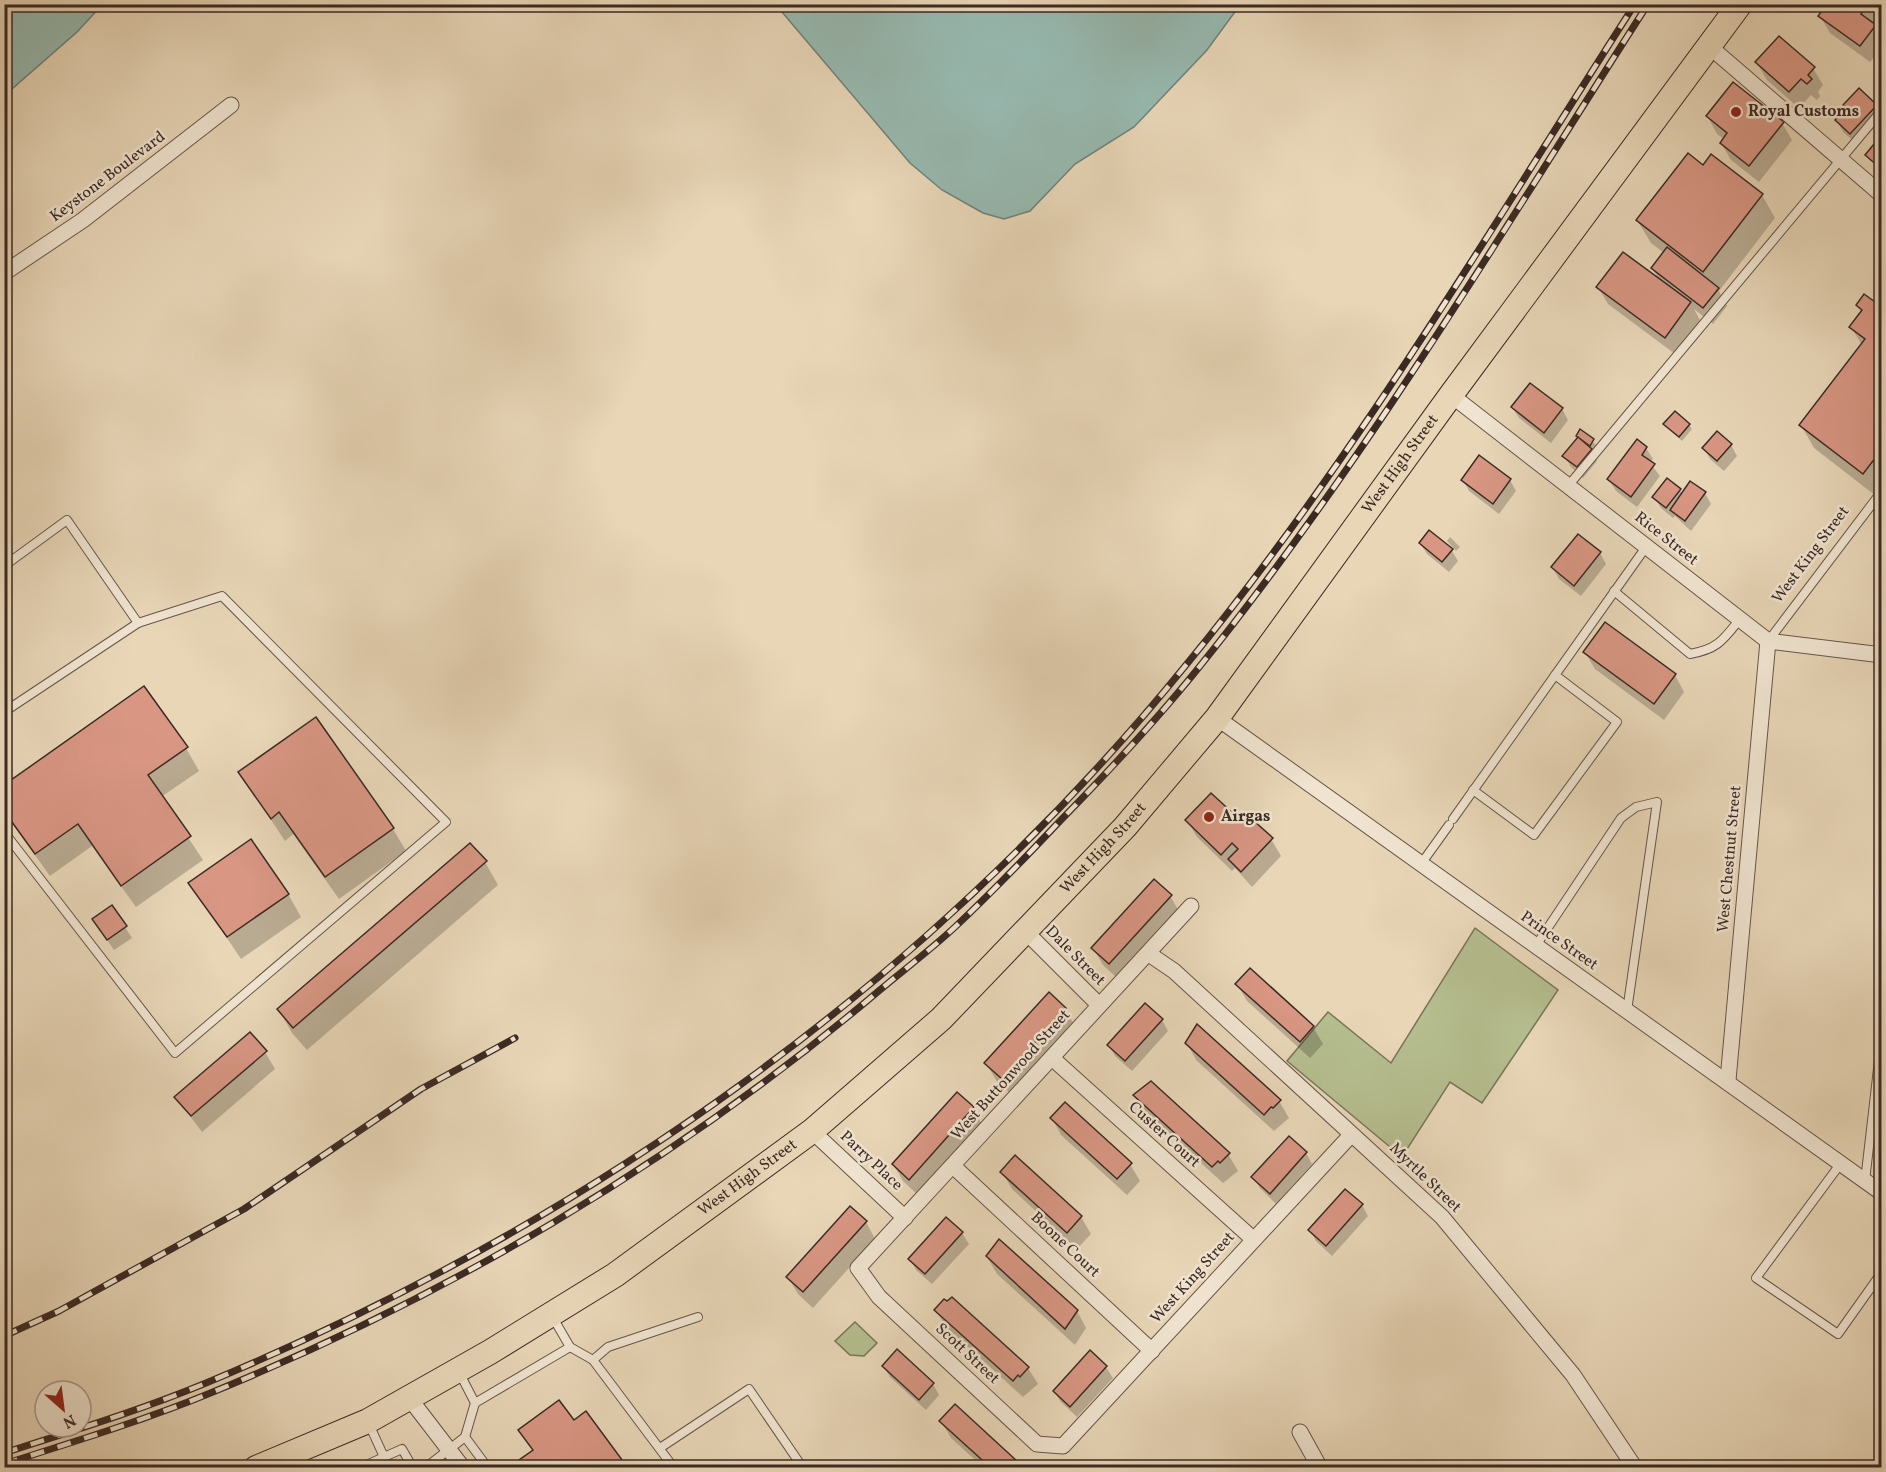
<svg xmlns="http://www.w3.org/2000/svg" width="1886" height="1472" viewBox="0 0 1886 1472" font-family="Vollkorn,serif">
	<rect width="100%" height="100%" fill="#e8d6b7"/>
	<filter id="stains"><feTurbulence type="fractalNoise" baseFrequency=".00333" numOctaves="4"/><feColorMatrix values="0 0 0 0 .2 0 0 0 0 .09 0 0 0 0 .02 0 0 0 .5 -.17"/></filter>
	<radialGradient id="worn" r=".72"><stop offset=".6" stop-color="#630" stop-opacity="0"/><stop offset="1" stop-color="#630" stop-opacity=".3"/></radialGradient>
	<g fill="#b5be8f" stroke="#78745a" stroke-width="1.5">
		<path d="M1475,928L1558,990L1482,1103L1450,1082L1402,1157L1287,1061L1328,1012L1391,1063Z"/>
		<path d="M855,1322L877,1343L864,1356L850,1355L835,1341Z"/>
	</g>
	<g fill="#97b9b0" stroke="#728078" stroke-width="1.5">
		<path d="M5,4H102V5L77,32L5,95Z"/>
		<path d="M776,5H1240L1207,50L1134,127L1075,164L1030,211L1004,219L983,213L942,190L910,163Z"/>
	</g>
	<g fill="#0003">
		<path d="M1829,4H1872L1876,12L1874,15L1877,21L1874,25L1882,38V47L1870,62L1830,33L1820,16Z"/>
		<path d="M1757,63L1813,68L1823,85L1818,92L1820,96L1817,100L1811,95L1799,108L1767,80Z"/>
		<path d="M1876,106L1882,117L1857,144L1843,132L1837,121Z"/>
		<path d="M1708,117L1782,123L1792,140L1759,182L1731,160L1721,143L1724,139L1717,134Z"/>
		<path d="M1882,142V173L1867,155Z"/>
		<path d="M1712,156L1762,195L1775,218L1719,291L1727,306L1713,324L1694,309L1700,320L1675,354L1608,304L1598,287L1660,281L1652,268L1664,253L1651,243L1637,220L1703,167Z"/>
		<path d="M1857,305L1882,309V489L1876,496L1814,448L1801,425L1862,345L1851,327L1862,313Z"/>
		<path d="M1512,407L1562,409L1568,420L1551,443L1519,418Z"/>
		<path d="M1665,425H1689L1692,429L1682,441Z"/>
		<path d="M1581,431L1596,445L1593,450L1589,447L1597,461L1583,478L1571,467L1564,456L1579,438Z"/>
		<path d="M1637,441L1646,448L1653,459L1650,463L1660,476L1637,507L1616,491L1609,480Z"/>
		<path d="M1731,445L1737,456L1724,471L1710,459L1704,448Z"/>
		<path d="M1463,480H1510L1516,491L1499,514L1469,491Z"/>
		<path d="M1680,490L1682,495L1705,493L1711,504L1691,531L1675,516L1673,518L1661,508L1654,497Z"/>
		<path d="M1450,537L1460,547L1456,551L1447,541Z"/>
		<path d="M1420,543L1451,549L1458,561L1449,572L1427,554Z"/>
		<path d="M1600,553L1606,564L1581,596L1559,579L1553,568Z"/>
		<path d="M1585,652L1675,675L1684,692L1664,720L1595,669Z"/>
		<path d="M4,671L13,685L4,691Z"/>
		<path d="M186,748L199,771L161,797L203,860L136,907L92,846L50,876L4,812Z"/>
		<path d="M240,773L393,829L406,851L339,899L293,834L285,841Z"/>
		<path d="M1187,820L1248,829L1271,839L1281,856L1252,887L1235,868L1232,871L1197,837Z"/>
		<path d="M485,862L498,885L307,1050L292,1033L279,1010Z"/>
		<path d="M190,883L288,894L301,917L241,959Z"/>
		<path d="M1170,896L1180,913L1119,980L1103,965L1093,948Z"/>
		<path d="M112,907L132,938L114,950L101,931Z"/>
		<path d="M1250,970L1313,1027L1323,1044L1310,1058L1247,1001L1237,984Z"/>
		<path d="M1065,1009L1075,1026L1012,1095L996,1080L986,1063Z"/>
		<path d="M1162,1020L1168,1031L1132,1071L1115,1056L1109,1045Z"/>
		<path d="M1187,1043L1279,1101L1289,1118L1274,1131L1196,1060Z"/>
		<path d="M265,1052L275,1069L202,1132L176,1097Z"/>
		<path d="M1135,1095L1228,1154L1238,1171L1223,1183L1145,1112Z"/>
		<path d="M973,1108L982,1125L919,1196L903,1181L893,1164Z"/>
		<path d="M1052,1118L1130,1164L1140,1181L1127,1195L1061,1135Z"/>
		<path d="M1306,1153L1312,1164L1276,1204L1260,1188L1253,1177Z"/>
		<path d="M1002,1172L1081,1217L1091,1234L1077,1249L1012,1189Z"/>
		<path d="M1362,1205L1368,1216L1332,1256L1316,1241L1310,1230Z"/>
		<path d="M947,1219L962,1233L969,1244L932,1284L916,1270L910,1259Z"/>
		<path d="M866,1222L875,1239L813,1308L798,1294L788,1277Z"/>
		<path d="M987,1257L1077,1311L1086,1328L1075,1345L997,1274Z"/>
		<path d="M936,1310L1028,1368L1038,1384L1023,1397L946,1327Z"/>
		<path d="M883,1366L933,1384L939,1395L926,1410L890,1377Z"/>
		<path d="M1106,1367L1113,1378L1077,1417L1061,1402L1054,1391Z"/>
		<path d="M941,1421L1017,1463L1020,1468H984L951,1438Z"/>
		<path d="M404,1464L406,1468H395Z"/>
	</g>
	<g fill="#d89683" stroke="#3b2a24" stroke-width="1.5">
		<path d="M1827,4H1868L1861,14L1876,25L1860,46L1818,16Z"/>
		<path d="M1779,36L1815,67L1808,75L1812,79L1807,84L1801,79L1789,92L1755,62Z"/>
		<path d="M1733,82L1784,122L1749,166L1720,143L1727,133L1706,116Z"/>
		<path d="M1859,88L1877,105L1850,134L1835,120L1846,109L1843,105Z"/>
		<path d="M1879,138L1882,140V164L1879,167L1865,155Z"/>
		<path d="M1688,153L1703,165L1711,154L1763,194L1703,272L1636,220Z"/>
		<path d="M1667,247L1719,288L1703,308L1651,268Z"/>
		<path d="M1623,252L1691,302L1665,338L1596,287Z"/>
		<path d="M1864,294L1882,307V449L1863,474L1799,425L1865,339L1849,327L1862,310L1856,305Z"/>
		<path d="M1530,383L1563,408L1544,433L1511,407Z"/>
		<path d="M1675,411L1690,424L1679,437L1663,424Z"/>
		<path d="M1580,429L1594,439L1590,446L1576,436Z"/>
		<path d="M1717,431L1732,444L1717,461L1702,448Z"/>
		<path d="M1578,437L1592,449L1577,467L1562,456Z"/>
		<path d="M1637,439L1647,447L1642,455L1655,464L1631,497L1607,479Z"/>
		<path d="M1479,455L1511,479L1493,504L1461,480Z"/>
		<path d="M1667,478L1681,489L1666,508L1652,497Z"/>
		<path d="M1690,481L1706,492L1685,521L1670,510Z"/>
		<path d="M1429,530L1453,549L1442,562L1419,543Z"/>
		<path d="M1578,534L1601,552L1574,586L1551,567Z"/>
		<path d="M1605,622L1676,674L1654,704L1583,652Z"/>
		<path d="M144,686L188,747L148,775L191,836L121,886L78,824L35,854L4,811V785Z"/>
		<path d="M316,717L394,828L325,877L279,812L271,819L238,772Z"/>
		<path d="M1211,793L1248,827L1254,821L1273,838L1241,872L1228,859L1238,849L1232,843L1221,855L1185,820Z"/>
		<path d="M251,839L289,894L227,937L188,883Z"/>
		<path d="M470,843L487,861L293,1028L277,1009Z"/>
		<path d="M1154,879L1172,895L1109,964L1091,948Z"/>
		<path d="M112,905L127,926L107,940L92,919Z"/>
		<path d="M1250,968L1314,1026L1300,1042L1235,984Z"/>
		<path d="M1049,992L1066,1008L1002,1079L984,1063Z"/>
		<path d="M1145,1003L1163,1019L1125,1061L1107,1045Z"/>
		<path d="M1197,1024L1281,1100L1273,1108L1271,1107L1264,1115L1185,1043Z"/>
		<path d="M250,1032L267,1051L191,1116L174,1097Z"/>
		<path d="M1151,1081L1230,1153L1220,1163L1218,1161L1212,1167L1133,1095Z"/>
		<path d="M957,1092L974,1107L909,1180L892,1164Z"/>
		<path d="M1065,1102L1132,1163L1117,1179L1050,1118Z"/>
		<path d="M1289,1136L1307,1152L1270,1194L1251,1177Z"/>
		<path d="M1015,1155L1082,1216L1067,1233L1000,1172Z"/>
		<path d="M1345,1189L1363,1204L1326,1246L1308,1230Z"/>
		<path d="M850,1206L867,1221L803,1292L786,1277Z"/>
		<path d="M946,1217L963,1232L925,1274L908,1259Z"/>
		<path d="M999,1239L1078,1310L1065,1329L986,1256Z"/>
		<path d="M952,1297L1029,1367L1020,1377L1018,1375L1013,1381L934,1310L944,1299L947,1301Z"/>
		<path d="M897,1349L934,1383L919,1400L882,1366Z"/>
		<path d="M1090,1350L1107,1366L1070,1407L1053,1391Z"/>
		<path d="M559,1400L574,1420L586,1411L628,1468H524L519,1460L533,1450L518,1430Z"/>
		<path d="M955,1404L1018,1462L1013,1468H991L939,1421Z"/>
	</g>
	<g fill="none" stroke-linecap="round" stroke-linejoin="round">
		<g stroke="#665549" stroke-width="10">
			<g id="service">
				<path d="M1568,486L1882,110"/>
				<path d="M4,566L67,520L138,623L222,596L446,822L175,1053L4,832"/>
				<path d="M1614,591L1690,654C1718,649 1723,640 1740,619"/>
				<path d="M1769,640L1882,491"/>
				<path d="M4,712L138,623"/>
				<path d="M1473,790L1534,835L1617,722L1555,675"/>
				<path d="M1453,819L1646,547"/>
				<path d="M1421,864L1449,825"/>
				<path d="M1535,947L1621,818L1636,807L1657,802L1627,1011"/>
				<path d="M1841,1163L1756,1278L1838,1334L1882,1272"/>
				<path d="M1865,1181L1882,1034"/>
				<path d="M570,1347L593,1360L674,1468"/>
				<path d="M593,1360L608,1347L698,1317"/>
				<path d="M459,1372L475,1403L570,1347L552,1316"/>
				<path d="M369,1424L384,1457L402,1449L413,1468"/>
				<path d="M465,1437L475,1403"/>
				<path d="M660,1448L749,1389L803,1468"/>
				<path d="M360,1468L384,1457"/>
				<path d="M425,1468L465,1437L488,1468"/>
			</g>
		</g>
		<g stroke="#665549" stroke-width="17">
			<g id="minor">
				<path d="M1709,46L1882,195"/>
				<path d="M4,273L83,220L231,105"/>
				<path d="M1451,395L1768,641L1882,655"/>
				<path d="M1217,718L1882,1193"/>
				<path d="M1191,906L858,1268L879,1297L1037,1444L1063,1446L1351,1135"/>
				<path d="M1026,932L1099,1005"/>
				<path d="M1149,954L1174,971L1442,1217L1573,1375L1635,1468"/>
				<path d="M1052,1058L1253,1239"/>
				<path d="M1728,1080L1768,641"/>
				<path d="M812,1131L905,1218"/>
				<path d="M953,1166L1152,1351"/>
				<path d="M410,1399L463,1468"/>
				<path d="M1300,1432L1320,1468"/>
			</g>
		</g>
		<g stroke="#3b2a24" stroke-width="26">
			<g id="primary">
				<path id="s1" d="M256,1468L368,1421L490,1352L615,1275L812,1131L941,1019L1125,827L1217,718L1451,395L1740,4"/>
			</g>
		</g>
		<use href="#service" stroke="#f0e4d0" stroke-width="8"/>
		<use href="#minor" stroke="#f0e4d0" stroke-width="15"/>
		<use href="#primary" stroke="#e8d6b7" stroke-width="24"/>
		<g stroke="#3b2a24" stroke-width="7">
			<g id="rail">
				<path d="M4,1336L59,1311L244,1209L421,1089L515,1038"/>
				<path d="M4,1453C72,1431 141,1410 206,1383C585,1225 927,984 1186,665C1355,459 1491,228 1635,4"/>
				<path d="M4,1464C73,1442 142,1421 208,1394C446,1297 671,1165 868,1000C897,975 927,953 955,927C991,893 1025,858 1059,822C1106,774 1153,724 1196,671C1365,462 1503,230 1648,4"/>
			</g>
		</g>
		<use href="#rail" stroke="#f0e4d0" stroke-width="4.5" stroke-dasharray="14" stroke-linecap="butt"/>
	</g>
	<g fill="#8f2418" stroke="#f0e4d0" stroke-width="2">
		<circle cx="1736" cy="112" r="6"/>
		<circle cx="1209" cy="817" r="6"/>
	</g>
	<g text-anchor="middle" dominant-baseline="central" stroke-width="5" stroke-linejoin="round" paint-order="stroke">
		<g font-size="16" font-weight="bold" fill="#3b2a24" stroke="#f0e4d0" text-anchor="start">
			<text x="1748" y="112">Royal Customs</text>
			<text x="1221" y="817">Airgas</text>
		</g>
		<g font-size="16" fill="#3b2a24" stroke="#f0e4d0">
			<text transform="translate(108 177) rotate(-37)">Keystone Boulevard</text>
			<text stroke="none"><textPath href="#s1" startOffset="1545">West High Street</textPath></text>
			<text transform="translate(1666 539) rotate(38)">Rice Street</text>
			<text transform="translate(1811 555) rotate(-53)">West King Street</text>
			<text stroke="none"><textPath href="#s1" startOffset="1059">West High Street</textPath></text>
			<text transform="translate(1730 859) rotate(-85)">West Chestnut Street</text>
			<text transform="translate(1559 941) rotate(35)">Prince Street</text>
			<text transform="translate(1075 956) rotate(45)">Dale Street</text>
			<text transform="translate(1011 1075) rotate(-48)">West Buttonwood Street</text>
			<text transform="translate(1164 1135) rotate(42)">Custer Court</text>
			<text transform="translate(871 1161) rotate(43)">Parry Place</text>
			<text stroke="none"><textPath href="#s1" startOffset="573">West High Street</textPath></text>
			<text transform="translate(1425 1178) rotate(44)">Myrtle Street</text>
			<text transform="translate(1065 1245) rotate(43)">Boone Court</text>
			<text transform="translate(1193 1278) rotate(-48)">West King Street</text>
			<text transform="translate(967 1354) rotate(43)">Scott Street</text>
		</g>
	</g>
	<rect width="1886" height="1472" fill="none" stroke="#e8d6b7" stroke-width="24"/>
	<rect x="6" y="6" width="1874" height="1460" fill="none" stroke="#3b2a24" stroke-width="3"/>
	<rect x="12" y="12" width="1862" height="1448" fill="none" stroke="#3b2a24" stroke-width="1.5"/>
	<g transform="translate(63 1409) rotate(152)"><circle r="28" fill="#f0e4d0" stroke="#a89a8b" stroke-width="1.5"/>
	<path d="M0-4.5L10 22L0 15L-10 22Z" fill="#8f2418"/>
	<text y="-9" font-size="16" font-weight="bold" text-anchor="middle" fill="#3b2a24">N</text>
	</g>
	<rect width="100%" height="100%" filter="url(#stains)"/>
	<rect width="100%" height="100%" fill="url(#worn)"/>
</svg>
